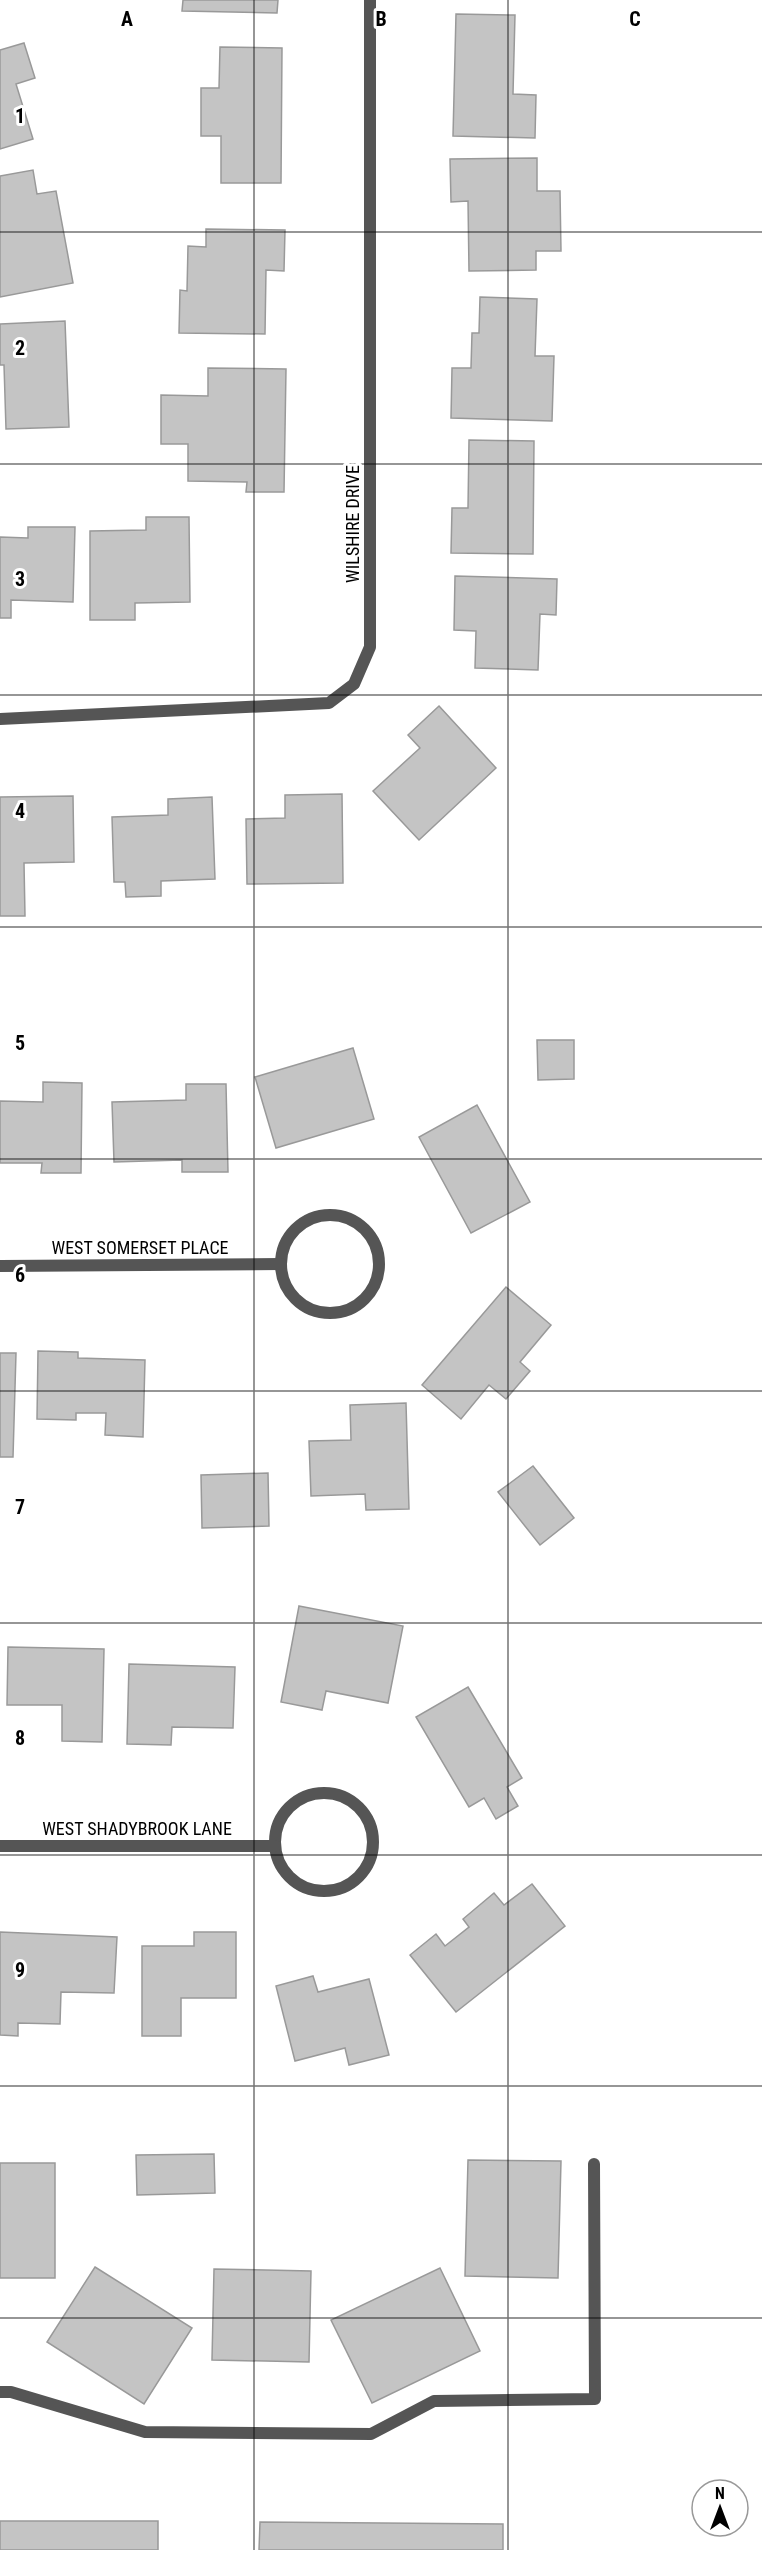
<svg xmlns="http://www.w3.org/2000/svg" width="762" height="2550" viewBox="0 0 762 2550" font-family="'Roboto Condensed',sans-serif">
	<rect width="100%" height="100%" fill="#fff"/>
	<g fill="#c4c4c4" stroke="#999" stroke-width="1.5">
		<path d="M183,0H278L277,13L182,11Z"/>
		<path d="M456,14L515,15L513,94L536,95L535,138L453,136Z"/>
		<path d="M24,43L35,78L16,84L33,139L0,149V50Z"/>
		<path d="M220,47L282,48L281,183H221V136H201V88H219Z"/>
		<path d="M537,158V191H560L561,251H536V270L469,271L468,201L451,202L450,159Z"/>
		<path d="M33,170L37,194L56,191L73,283L0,297V176Z"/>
		<path d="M206,229L285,230L284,271L266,270L265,334L179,333L180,290L187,291L188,246L206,247Z"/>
		<path d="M480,297L537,299L535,356H554L552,421L451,418L452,368H471L472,333H479Z"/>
		<path d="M65,321L69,427L6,429L4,365H0V324Z"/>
		<path d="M208,368L286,369L284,492H246L247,482L188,481V444H161V395L208,396Z"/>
		<path d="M469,440L534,441L533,554L451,553L452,508H468Z"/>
		<path d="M146,517H189L190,602L135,603V620H90V531L146,530Z"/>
		<path d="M28,527H75L73,602L11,600V618H0V537L28,538Z"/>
		<path d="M455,576L557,579L556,615L540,614L538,670L475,668L476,631L454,630Z"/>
		<path d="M439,706L496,768L419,840L373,791L420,748L408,735Z"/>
		<path d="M342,794L343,883L247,884L246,819L285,818V795Z"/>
		<path d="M73,796L74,862L24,863L25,916H0V797Z"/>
		<path d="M212,797L215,879L161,881V896L126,897L125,882H114L112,817L168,815V799Z"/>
		<path d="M537,1040H574V1079L538,1080Z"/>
		<path d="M353,1048L374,1119L276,1148L255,1077Z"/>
		<path d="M43,1082L82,1083L81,1173H41L42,1163H0V1101L43,1102Z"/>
		<path d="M186,1084H226L228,1172H182V1160L114,1162L112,1102L186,1100Z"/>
		<path d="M477,1105L530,1202L471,1233L419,1137Z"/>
		<path d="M506,1287L551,1325L520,1362L530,1371L506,1399L489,1385L461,1419L422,1385Z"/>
		<path d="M38,1351L78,1352V1358L145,1360L143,1437L105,1435L106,1413H76V1420L37,1419Z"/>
		<path d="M0,1353H16L13,1457H0Z"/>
		<path d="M406,1403L409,1509L366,1510L365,1494L311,1496L309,1441L351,1440L350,1405Z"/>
		<path d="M533,1466L574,1518L540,1545L498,1492Z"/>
		<path d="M268,1473L269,1526L202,1528L201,1475Z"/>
		<path d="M299,1606L403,1626L388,1703L326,1691L322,1710L281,1702Z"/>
		<path d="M8,1647L104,1649L102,1742L62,1741V1705H7Z"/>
		<path d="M129,1664L235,1667L233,1728L172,1727L171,1745L127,1744Z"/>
		<path d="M468,1687L522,1778L507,1787L518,1806L496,1819L484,1798L469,1807L416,1717Z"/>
		<path d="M532,1884L565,1926L456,2012L410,1955L436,1934L445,1946L469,1927L463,1919L494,1893L504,1905Z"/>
		<path d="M0,1932L117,1937L114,1993L61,1992L60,2024L18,2023V2036L0,2035Z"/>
		<path d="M194,1932H236V1998H181V2036H142V1946H194Z"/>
		<path d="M313,1976L318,1992L369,1979L389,2055L349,2065L345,2048L295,2061L276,1986Z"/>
		<path d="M214,2154L215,2193L137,2195L136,2155Z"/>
		<path d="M468,2160L561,2161L558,2278L465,2276Z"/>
		<rect x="0" y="2163" width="55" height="115"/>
		<path d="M95,2267L192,2328L144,2404L47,2342Z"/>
		<path d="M440,2268L480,2351L372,2403L331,2320Z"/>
		<path d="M214,2269L311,2271L309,2362L212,2360Z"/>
		<rect x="0" y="2521" width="158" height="29"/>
		<path d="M260,2522L503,2524V2550H259Z"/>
	</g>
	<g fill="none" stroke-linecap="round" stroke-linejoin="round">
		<path stroke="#555" stroke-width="12" d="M0,2392H11L145,2432L371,2434L434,2401L595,2399L594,2164"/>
		<g stroke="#555" stroke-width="12">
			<path d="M0,719L329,703L354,684L370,647V0"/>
			<circle cx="330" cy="1264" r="49"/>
			<path d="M0,1266L281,1264"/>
			<circle cx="324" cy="1842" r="49"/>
			<path d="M0,1846H275"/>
		</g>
	</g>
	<path fill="none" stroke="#000" stroke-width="1.5" stroke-opacity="0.55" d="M254,0V2550M508,0V2550M0,232H762M0,464H762M0,695H762M0,927H762M0,1159H762M0,1391H762M0,1623H762M0,1855H762M0,2086H762M0,2318H762"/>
	<g text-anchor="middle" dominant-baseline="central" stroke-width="6" stroke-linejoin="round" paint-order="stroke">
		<g font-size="18" fill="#000" stroke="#fff">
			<text transform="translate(352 524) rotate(-90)">WILSHIRE DRIVE</text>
			<text x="140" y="1247">WEST SOMERSET PLACE</text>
			<text x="137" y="1828">WEST SHADYBROOK LANE</text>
		</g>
	</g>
	<g font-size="20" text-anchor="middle" font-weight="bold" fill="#000" stroke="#fff" stroke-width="6" stroke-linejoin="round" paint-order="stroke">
		<text x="127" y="26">A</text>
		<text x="381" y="26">B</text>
		<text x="635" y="26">C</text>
		<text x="20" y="123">1</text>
		<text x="20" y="355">2</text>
		<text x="20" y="586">3</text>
		<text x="20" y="818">4</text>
		<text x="20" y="1050">5</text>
		<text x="20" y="1282">6</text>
		<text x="20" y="1514">7</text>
		<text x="20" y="1745">8</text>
		<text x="20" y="1977">9</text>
	</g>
	<g transform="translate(720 2508)"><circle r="28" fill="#ffffff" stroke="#999999" stroke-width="1.5"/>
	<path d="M0-4.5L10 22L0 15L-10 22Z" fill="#000000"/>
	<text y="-9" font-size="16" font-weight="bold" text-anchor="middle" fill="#000000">N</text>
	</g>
</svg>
